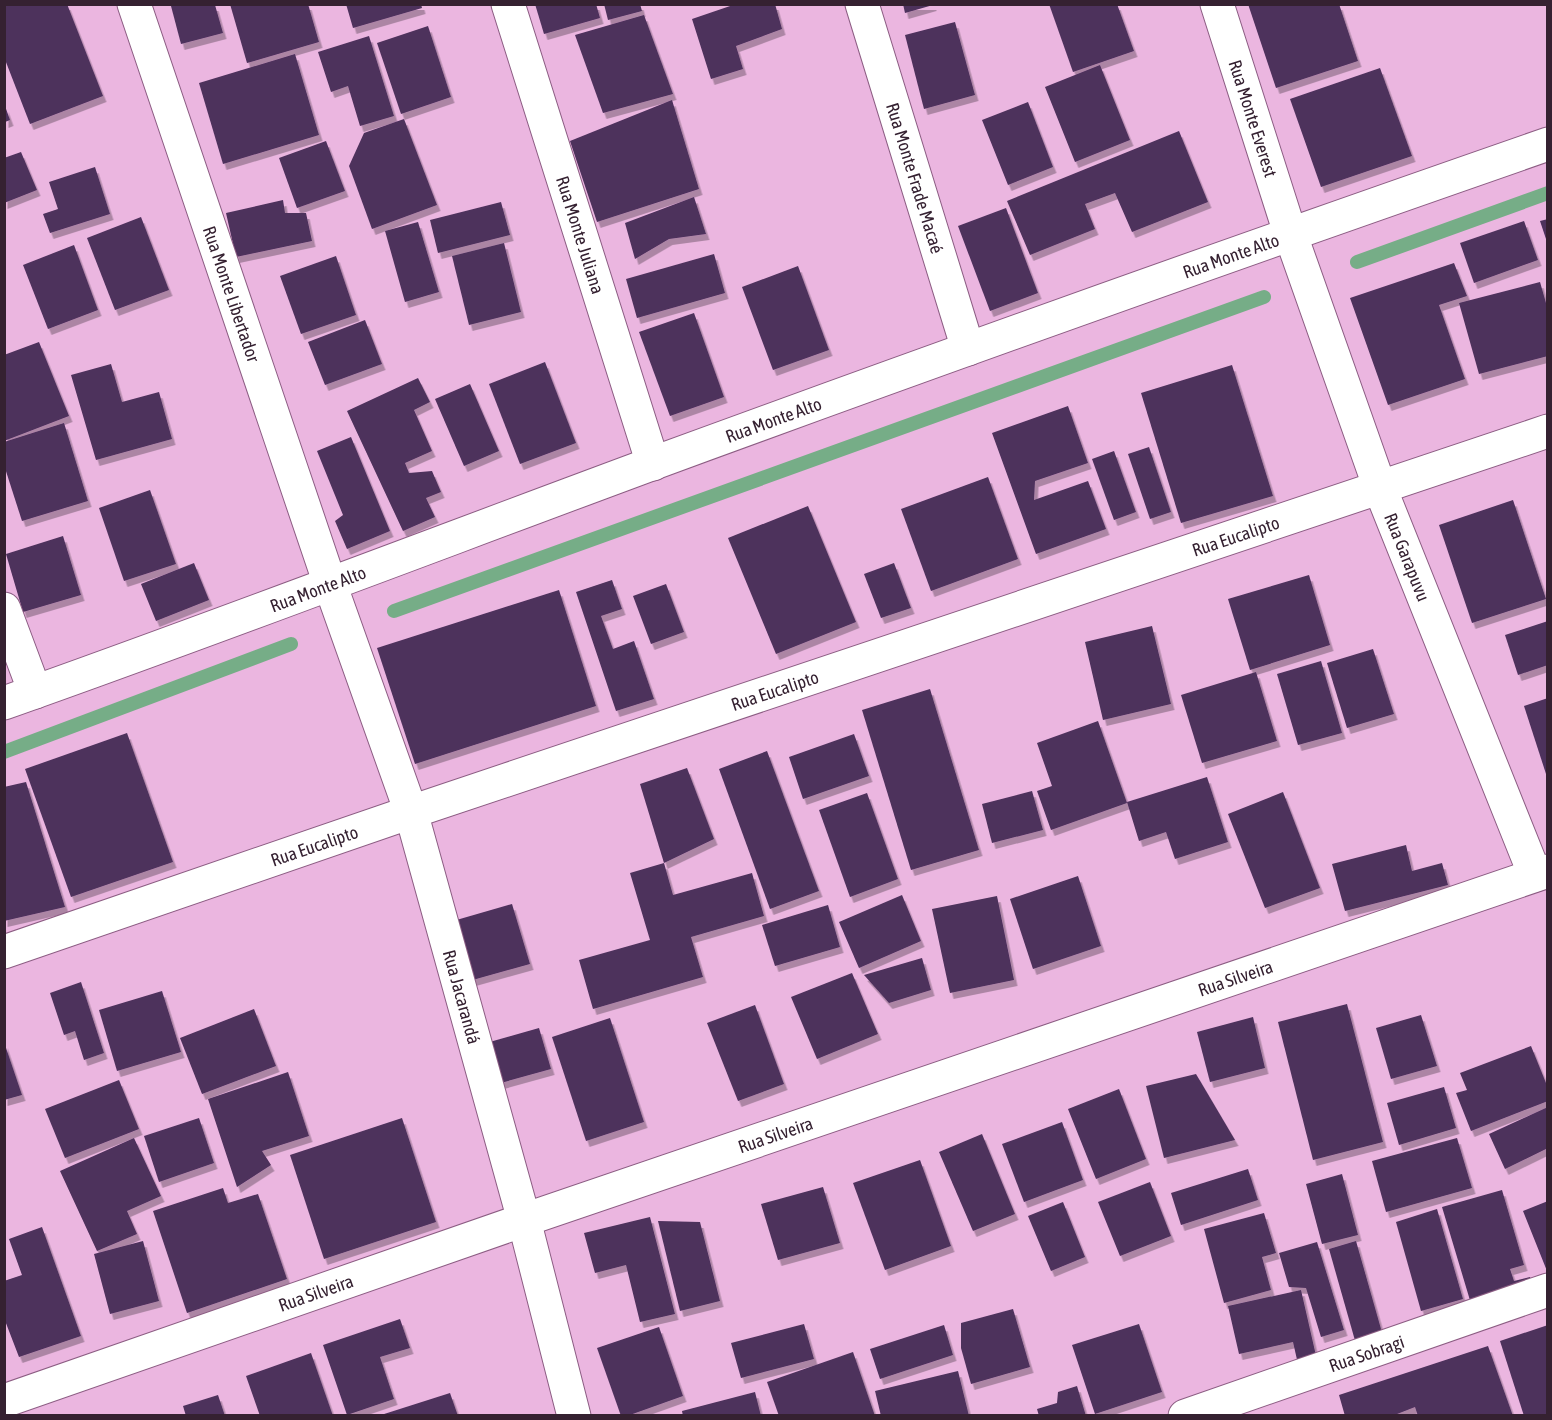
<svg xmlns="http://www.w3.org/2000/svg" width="1552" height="1420" viewBox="0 0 1552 1420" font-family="'Asap Condensed',sans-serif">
	<defs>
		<filter id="shadow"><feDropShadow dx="3.5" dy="6" stdDeviation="0" flood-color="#0004"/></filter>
	</defs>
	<rect width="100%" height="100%" fill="#ebb6e0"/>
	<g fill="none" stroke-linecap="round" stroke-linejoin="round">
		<g stroke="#76ad87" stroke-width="14">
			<path d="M1357,262L1548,193"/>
			<path d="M394,611L1264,297"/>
			<path d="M4,752L291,644"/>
		</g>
	</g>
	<g fill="#4d305c" filter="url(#shadow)">
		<path d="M4,4H67L103,96L30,124L4,57Z"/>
		<path d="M230,4H308L319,42L247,63Z"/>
		<path d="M346,4H421L422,8L353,28Z"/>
		<path d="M535,4H596L600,18L544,34Z"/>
		<path d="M604,4H640L642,11L608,20Z"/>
		<path d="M736,4H775L782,29L736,46L743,69L711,79L692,19Z"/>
		<path d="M903,4H933V5L905,13Z"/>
		<path d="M1049,4H1117L1134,51L1073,72Z"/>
		<path d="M1248,4H1339L1358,61L1276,88Z"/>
		<path d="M175,5H215L223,33L181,44L171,6Z"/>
		<path d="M644,15L673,94L603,113L575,35Z"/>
		<path d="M955,22L975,95L924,109L905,35Z"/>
		<path d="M428,26L451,97L401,114L377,43Z"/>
		<path d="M369,36L394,116L360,126L348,86L331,92L318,52Z"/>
		<path d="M295,54L319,135L223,164L199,83Z"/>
		<path d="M1100,65L1130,140L1075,162L1045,87Z"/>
		<path d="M1380,68L1412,156L1321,187L1290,99Z"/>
		<path d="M672,100L699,189L597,222L570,141Z"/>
		<path d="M1028,102L1053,167L1008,185L982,120Z"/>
		<path d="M5,106L10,120L5,122Z"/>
		<path d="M404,119L437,205L372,229L349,166L364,133Z"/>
		<path d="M1179,131L1208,202L1132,232L1115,193L1085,204L1095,229L1030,255L1007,201Z"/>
		<path d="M326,141L345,191L297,208L279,158Z"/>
		<path d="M21,152L37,190L4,203V158Z"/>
		<path d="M95,167L110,214L50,233L43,214L58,209L49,182Z"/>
		<path d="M694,197L706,234L669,239L635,259L625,223Z"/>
		<path d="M283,200L285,213H306L312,241L236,257L226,213Z"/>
		<path d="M501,202L510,235L438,253L430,220Z"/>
		<path d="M1006,208L1038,293L990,311L958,226Z"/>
		<path d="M141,217L169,290L115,310L87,238Z"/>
		<path d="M1548,219V242H1547L1540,221Z"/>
		<path d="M1524,221L1538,260L1474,283L1460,243Z"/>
		<path d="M418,222L439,292L405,302L385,231Z"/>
		<path d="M504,243L521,312L469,325L452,256Z"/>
		<path d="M74,245L98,310L48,329L23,265Z"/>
		<path d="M714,254L725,293L637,318L626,279Z"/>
		<path d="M336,256L356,315L301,334L280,276Z"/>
		<path d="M1454,263L1467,296L1439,305L1465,379L1388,405L1350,298Z"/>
		<path d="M798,266L829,350L773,370L742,287Z"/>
		<path d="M1540,282L1548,310V356L1479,374L1459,303Z"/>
		<path d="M694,313L724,397L670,416L639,332Z"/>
		<path d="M365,320L382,364L325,385L308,342Z"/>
		<path d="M39,342L69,416L4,441V355Z"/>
		<path d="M545,362L576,443L520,464L489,384Z"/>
		<path d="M111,364L122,402L159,392L172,439L96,460L71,375Z"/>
		<path d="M1232,365L1273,496L1181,523L1141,393Z"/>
		<path d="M418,378L430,402L414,410L432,451L405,463L409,473L432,471L441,492L426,498L435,517L403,531L347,411Z"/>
		<path d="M470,384L499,451L464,466L435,399Z"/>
		<path d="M1068,406L1088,463L1035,481L1034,500L1088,481L1106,529L1036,554L992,433Z"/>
		<path d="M64,423L88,501L22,521L4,465V442Z"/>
		<path d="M351,437L390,531L347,549L335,521L343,515L317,451Z"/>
		<path d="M1149,447L1171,512L1150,519L1128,454Z"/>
		<path d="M1114,451L1136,512L1114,520L1092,459Z"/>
		<path d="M988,477L1018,559L931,591L901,509Z"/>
		<path d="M150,490L176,564L124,581L99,508Z"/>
		<path d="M1513,500L1546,599L1472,623L1439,525Z"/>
		<path d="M808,506L856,622L776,654L728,538Z"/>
		<path d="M63,536L81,595L23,612L6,554Z"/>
		<path d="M194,563L209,600L156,621L141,584Z"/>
		<path d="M894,563L911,608L881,618L864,574Z"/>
		<path d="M1309,575L1330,645L1250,670L1228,599Z"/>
		<path d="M612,580L622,609L601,616L613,649L634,641L654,699L616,711L576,592Z"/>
		<path d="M666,584L684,632L651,644L633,596Z"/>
		<path d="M559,590L596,706L415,764L377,648Z"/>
		<path d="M1548,621V665L1518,675L1505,635Z"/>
		<path d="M1152,626L1171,704L1103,720L1085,642Z"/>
		<path d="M1373,649L1394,714L1347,728L1327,663Z"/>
		<path d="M1321,661L1342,733L1298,745L1277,674Z"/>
		<path d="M1256,672L1277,741L1202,763L1181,695Z"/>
		<path d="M930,689L979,850L911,870L862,710Z"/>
		<path d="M1548,698V777H1547L1524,706Z"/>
		<path d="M1098,721L1127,803L1051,830L1037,791L1052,786L1037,743Z"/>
		<path d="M127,733L173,862L71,897L25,769Z"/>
		<path d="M854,734L869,776L803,799L789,757Z"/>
		<path d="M767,751L819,891L770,909L719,769Z"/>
		<path d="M687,768L714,839L664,863L640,784Z"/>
		<path d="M1207,777L1228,842L1175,859L1166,832L1139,841L1127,802Z"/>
		<path d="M26,782L65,907L4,921V787Z"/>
		<path d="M1032,791L1043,830L992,843L982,804Z"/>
		<path d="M1283,792L1320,888L1265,908L1228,814Z"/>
		<path d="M867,793L898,879L850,897L819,810Z"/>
		<path d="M1406,845L1412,871L1442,863L1448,885L1345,911L1332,864Z"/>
		<path d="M664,863L673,895L752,873L764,916L691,937L703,977L593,1009L579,960L650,940L630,873Z"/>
		<path d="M1078,876L1101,946L1033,969L1010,899Z"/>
		<path d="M902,895L921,941L859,968L839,922Z"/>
		<path d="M997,896L1014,980L950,993L932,909Z"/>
		<path d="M512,904L530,964L469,981L453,921Z"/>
		<path d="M828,905L840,947L775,966L762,925Z"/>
		<path d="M922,958L931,990L889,1003L864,975Z"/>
		<path d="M852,973L878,1034L817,1059L791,997Z"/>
		<path d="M81,982L104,1053L84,1060L75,1031L64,1035L50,993Z"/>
		<path d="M162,991L181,1052L117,1071L99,1010Z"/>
		<path d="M1347,1004L1383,1142L1313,1160L1278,1022Z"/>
		<path d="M755,1005L784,1084L738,1101L707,1023Z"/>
		<path d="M254,1009L276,1066L202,1094L180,1038Z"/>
		<path d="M1421,1015L1437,1066L1391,1079L1376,1028Z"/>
		<path d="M1253,1017L1265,1068L1210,1082L1197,1032Z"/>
		<path d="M610,1018L644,1122L586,1141L552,1037Z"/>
		<path d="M539,1028L551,1069L497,1084L486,1043Z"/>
		<path d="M4,1042L22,1095L4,1100Z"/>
		<path d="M1531,1046L1548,1088V1101L1471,1131L1456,1093L1467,1090L1460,1073Z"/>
		<path d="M288,1072L309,1136L262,1151L271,1165L237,1187L208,1099Z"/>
		<path d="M1196,1074L1235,1140L1164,1158L1146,1086Z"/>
		<path d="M119,1080L139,1129L65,1158L45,1109Z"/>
		<path d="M1444,1087L1456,1128L1399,1145L1387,1103Z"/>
		<path d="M1119,1089L1146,1159L1096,1179L1068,1109Z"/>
		<path d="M1548,1107V1148L1505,1169L1489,1134Z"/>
		<path d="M199,1118L214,1163L159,1182L144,1136Z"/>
		<path d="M402,1118L436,1222L324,1259L290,1155Z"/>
		<path d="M1062,1122L1083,1180L1024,1202L1002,1144Z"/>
		<path d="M982,1134L1015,1214L973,1231L939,1152Z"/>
		<path d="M134,1138L161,1196L127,1211L137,1234L97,1251L60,1171Z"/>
		<path d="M1457,1138L1472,1188L1386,1212L1372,1161Z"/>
		<path d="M920,1160L951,1246L885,1270L853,1183Z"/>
		<path d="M1248,1169L1258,1200L1181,1225L1171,1193Z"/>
		<path d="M1342,1174L1358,1235L1322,1244L1306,1184Z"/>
		<path d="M1150,1182L1171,1236L1120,1256L1098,1202Z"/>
		<path d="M823,1187L840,1243L778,1260L761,1204Z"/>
		<path d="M223,1188L228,1203L258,1194L287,1279L187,1313L153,1211Z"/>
		<path d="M1502,1190L1524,1265L1510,1269L1514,1281L1530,1277L1534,1289L1472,1307L1442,1207Z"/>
		<path d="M1548,1201V1271H1547L1523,1211Z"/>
		<path d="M1063,1202L1085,1257L1051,1271L1028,1216Z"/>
		<path d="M1437,1209L1463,1299L1421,1311L1396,1222Z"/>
		<path d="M1264,1213L1276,1253L1262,1257L1271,1290L1224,1303L1204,1229Z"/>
		<path d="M650,1217L675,1314L640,1322L626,1265L595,1273L584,1233Z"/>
		<path d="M658,1221L700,1222L720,1301L680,1311Z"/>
		<path d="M42,1227L81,1336L19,1357L4,1318V1281L22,1275L9,1239Z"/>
		<path d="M143,1241L159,1301L110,1314L94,1254Z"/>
		<path d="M1356,1241L1383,1336L1356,1344L1329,1249Z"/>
		<path d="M1317,1242L1344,1330L1321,1337L1306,1288L1289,1287L1279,1253Z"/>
		<path d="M1301,1290L1317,1360L1298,1364L1293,1342L1239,1354L1228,1306Z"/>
		<path d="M1013,1309L1030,1367L971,1384L961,1348V1323Z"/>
		<path d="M400,1319L410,1348L380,1357L394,1399L347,1415L323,1345Z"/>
		<path d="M804,1324L814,1359L741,1378L731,1343Z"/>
		<path d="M1139,1324L1162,1392L1095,1414L1072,1345Z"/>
		<path d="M944,1325L953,1355L880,1379L870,1349Z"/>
		<path d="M1548,1325V1416H1524L1500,1341Z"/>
		<path d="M659,1327L683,1396L627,1416H621L597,1348Z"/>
		<path d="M1488,1346L1513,1416H1418L1415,1407L1392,1416H1345L1339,1395Z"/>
		<path d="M853,1352L875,1416H779L767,1382Z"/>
		<path d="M311,1353L333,1416H260L246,1376Z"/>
		<path d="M958,1371L969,1416H881L875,1391Z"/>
		<path d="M1077,1386L1086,1416H1039L1037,1409L1057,1403L1058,1392Z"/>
		<path d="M755,1392L761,1416H683L682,1411Z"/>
		<path d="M450,1393L458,1416H381V1415Z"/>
		<path d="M218,1395L225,1416H186L183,1406Z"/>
	</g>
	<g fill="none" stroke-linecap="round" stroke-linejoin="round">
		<g stroke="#8c5d83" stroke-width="35">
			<g id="minor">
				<path id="s1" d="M134,4L330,584L411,812L524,1220L574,1416"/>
				<path id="s2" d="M508,4L653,464"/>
				<path id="s3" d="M862,4L968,349"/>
				<path id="s4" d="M1217,4L1290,233L1380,488L1535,875"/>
				<path d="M4,609L35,692"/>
				<path id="s5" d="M4,703C222,626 438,543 654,463C951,354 1249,248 1548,144"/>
				<path id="s6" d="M4,952L411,812L1548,431"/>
				<path id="s7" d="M4,1401L524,1220L1548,871"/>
				<path id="s8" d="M1185,1416L1548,1290"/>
			</g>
		</g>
		<use href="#minor" stroke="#fff" stroke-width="33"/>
	</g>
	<g text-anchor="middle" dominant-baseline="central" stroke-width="6" stroke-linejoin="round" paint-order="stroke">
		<g font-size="18" fill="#352131" stroke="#fce0f6">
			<text stroke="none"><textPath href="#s4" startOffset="120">Rua Monte Everest</textPath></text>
			<text stroke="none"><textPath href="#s3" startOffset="182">Rua Monte Frade Macaé</textPath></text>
			<text stroke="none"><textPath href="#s2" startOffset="242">Rua Monte Juliana</textPath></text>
			<text stroke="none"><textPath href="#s5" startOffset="1306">Rua Monte Alto</textPath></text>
			<text stroke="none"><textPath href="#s1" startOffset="306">Rua Monte Libertador</textPath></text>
			<text stroke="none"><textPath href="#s5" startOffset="820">Rua Monte Alto</textPath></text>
			<text stroke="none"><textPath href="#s6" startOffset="1300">Rua Eucalipto</textPath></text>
			<text stroke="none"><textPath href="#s4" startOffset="585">Rua Garapuvu</textPath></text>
			<text stroke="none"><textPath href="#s5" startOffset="334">Rua Monte Alto</textPath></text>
			<text stroke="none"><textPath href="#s6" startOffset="814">Rua Eucalipto</textPath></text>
			<text stroke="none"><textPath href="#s6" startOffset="328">Rua Eucalipto</textPath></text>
			<text stroke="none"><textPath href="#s7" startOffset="1302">Rua Silveira</textPath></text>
			<text stroke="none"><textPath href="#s1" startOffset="1046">Rua Jacarandá</textPath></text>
			<text stroke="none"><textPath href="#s7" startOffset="816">Rua Silveira</textPath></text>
			<text stroke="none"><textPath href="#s7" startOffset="330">Rua Silveira</textPath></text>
			<text stroke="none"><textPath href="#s8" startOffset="192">Rua Sobragi</textPath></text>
		</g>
	</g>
	<rect width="1552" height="1420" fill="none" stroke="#352131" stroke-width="12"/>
</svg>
